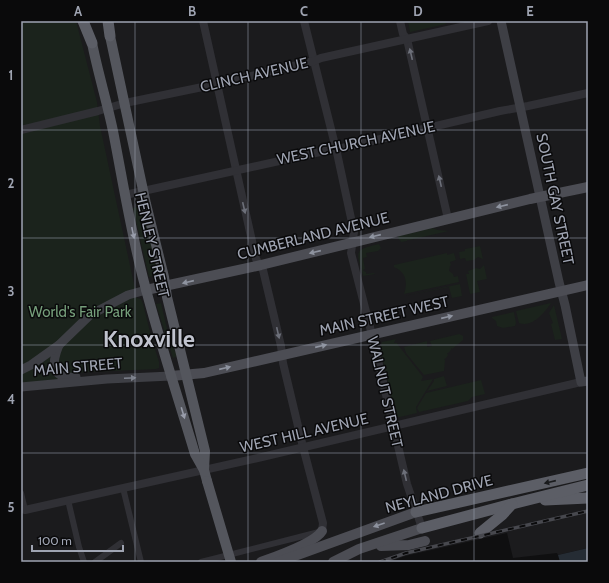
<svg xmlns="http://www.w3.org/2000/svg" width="609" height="583" viewBox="0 0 609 583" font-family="Cabin,sans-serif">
	<rect width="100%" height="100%" fill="#0f0f10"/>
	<path fill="#1b1b1d" d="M21,21H588V548L558,555L557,553L513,558L507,533L405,556L389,562H21Z"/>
	<g fill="#1b231c">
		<path d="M21,21H76L97,102L100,126L137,298L141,299L143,304L152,340L159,362V368L156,369L70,373L61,379L21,384Z"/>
		<path d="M408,21H445L446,24L410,32Z"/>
		<path d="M142,206L158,275L149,277L133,208Z"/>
		<path d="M432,228L438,230L449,231L409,240H407V241L401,242L400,240H399L398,236Z"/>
		<path d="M379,244L381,248L378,251L366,253L367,257L363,258L365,269L363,270L364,271L366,272V274L374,273L375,274L363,276C357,252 352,250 379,244Z"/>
		<path d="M480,246L483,259L478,257L474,260L466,261L465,258L460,259L459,252L465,251V249Z"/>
		<path d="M447,253V255L454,253L456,260L450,262L451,265L450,266L449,271L453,274L454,277L458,276L459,282L404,294C408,282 406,272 394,267V265Z"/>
		<path d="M484,265L487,279L477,281L480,292L470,294L466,274H469L468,271L476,268L480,269Z"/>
		<path d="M460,284L462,296L452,298L449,287L405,296Z"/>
		<path d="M161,303L168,333L177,356L173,358L156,304Z"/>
		<path d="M551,303C544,313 532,328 519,323L516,311Z"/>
		<path d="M554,305L562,339L555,340L551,324L553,323L549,313Z"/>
		<path d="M514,312L516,323L515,326L503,328L497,326L496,321L492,318V317Z"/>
		<path d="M459,334L463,336V340L452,349L451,348V350L448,353H447L448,355L446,358L444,359L445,360L444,371L424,375L406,353L404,347L427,341V347L432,346L430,341Z"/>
		<path d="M396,339L394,343H397L398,345L423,377L421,381L433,379L416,407L417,413L400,417H397L395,413L380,348L382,342Z"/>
		<path d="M444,376L447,386L427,391L434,381V379Z"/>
		<path d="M481,380L485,394L472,397L468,401L419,412L417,408L426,393Z"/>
	</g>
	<path fill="#252c34" d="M588,548V562H560L558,555Z"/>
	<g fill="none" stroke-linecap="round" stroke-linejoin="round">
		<g stroke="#303035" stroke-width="6">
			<path d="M123,488L141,562"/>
			<path d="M21,493L25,510"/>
			<path d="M68,500L79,547L84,562"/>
			<path d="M95,562L121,543"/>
			<path d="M201,562L319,532"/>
		</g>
		<g stroke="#303035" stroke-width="8">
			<path d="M203,21L256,259L263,270L281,346L283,363L303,447L323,523L322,531"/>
			<path d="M304,21L337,153L354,232L351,253L372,335L407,484L422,528"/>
			<path d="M400,21L403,34L407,39L448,219"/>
			<path d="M21,130L98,111L125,103L217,84L314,61L321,58L488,21"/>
			<path d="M125,195L329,150L342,148L500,111L528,106L588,93"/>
			<path d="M25,510L262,457L581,382"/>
		</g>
		<g stroke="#3e3f45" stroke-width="9">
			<path d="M501,21L559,282L565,305L581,382L588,381"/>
			<path d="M59,345C51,364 51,379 76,377"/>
			<path d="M21,370L31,365L59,345L90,315L128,295L146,290"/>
			<path d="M21,387L107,379L171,376"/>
		</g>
		<g stroke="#4c4d54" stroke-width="10">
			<path d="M146,290L261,265L530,199L588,187"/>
			<path d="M171,376L204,373L588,285"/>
			<path d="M381,546L409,545L425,541"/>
			<path d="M261,562C275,557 315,543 322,531"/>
			<path d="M278,562L416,512"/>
			<path d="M333,562L359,549L422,528"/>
		</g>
		<g stroke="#54565d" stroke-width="10">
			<path d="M110,36L146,204L164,277L167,297L205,451L204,470"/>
			<path d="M92,43C98,73 107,102 113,131C123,182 131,233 144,282C159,340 178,397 195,454L204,470L207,481"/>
		</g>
		<g stroke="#5c5e66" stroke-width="11">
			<path d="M83,21L92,43"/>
			<path d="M108,21L110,36"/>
			<path d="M545,500L588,498"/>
			<path d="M416,512L588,473"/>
			<path d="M422,528L512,504L588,485"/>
			<path d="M480,533L502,515L512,504"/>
		</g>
		<g stroke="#47484e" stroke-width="3.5">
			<path id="rail" d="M380,562L406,553L588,511"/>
		</g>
		<use href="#rail" stroke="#0a0a0b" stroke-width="2" stroke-dasharray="6" stroke-linecap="butt"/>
		<path stroke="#54565d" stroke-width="10" d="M207,481L231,562"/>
	</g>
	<defs><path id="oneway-solid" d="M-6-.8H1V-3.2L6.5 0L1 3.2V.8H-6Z"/></defs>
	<g fill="#6d707a">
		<use href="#oneway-solid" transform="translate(411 54) rotate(-103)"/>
		<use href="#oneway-solid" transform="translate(440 181) rotate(-103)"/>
		<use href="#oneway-solid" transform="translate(244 208) rotate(77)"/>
		<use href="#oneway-solid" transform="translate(278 333) rotate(77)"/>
		<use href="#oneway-solid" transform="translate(405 475) rotate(-103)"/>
	</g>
	<g fill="#8e939f">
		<use href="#oneway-solid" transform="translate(502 206) rotate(167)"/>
		<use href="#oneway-solid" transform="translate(375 236) rotate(167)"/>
		<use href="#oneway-solid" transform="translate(315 252) rotate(167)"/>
		<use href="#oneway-solid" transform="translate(188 282) rotate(167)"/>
		<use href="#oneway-solid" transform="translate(447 317) rotate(-13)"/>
		<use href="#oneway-solid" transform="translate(321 346) rotate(-13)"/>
		<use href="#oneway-solid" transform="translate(225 368) rotate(-13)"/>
		<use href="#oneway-solid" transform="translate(379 525) rotate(161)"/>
	</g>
	<g fill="#989caa">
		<use href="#oneway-solid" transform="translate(133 233) rotate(78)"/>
		<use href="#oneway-solid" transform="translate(183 413) rotate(73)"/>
	</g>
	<use fill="#7d818c" href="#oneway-solid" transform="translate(130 378) rotate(-2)"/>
	<use fill="#1a1b1d" href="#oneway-solid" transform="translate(550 482) rotate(167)"/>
	<path fill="none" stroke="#9fa4b2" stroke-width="1" stroke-opacity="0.55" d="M135,21V562M248,21V562M361,21V562M474,21V562M21,130H588M21,238H588M21,345H588M21,453H588"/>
	<g text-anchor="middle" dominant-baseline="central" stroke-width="3" stroke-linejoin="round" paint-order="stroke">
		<g font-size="15" fill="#9fa4b2" stroke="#0a0a0b">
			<text transform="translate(254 75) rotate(-13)">CLINCH AVENUE</text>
			<text transform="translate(356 143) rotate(-12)">WEST CHURCH AVENUE</text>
			<text transform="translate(555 199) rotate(78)">SOUTH GAY STREET</text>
			<text transform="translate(313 236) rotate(-14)">CUMBERLAND AVENUE</text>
			<text transform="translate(152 245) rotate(77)">HENLEY STREET</text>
			<text transform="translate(384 316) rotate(-13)">MAIN STREET WEST</text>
			<text transform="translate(78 367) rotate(-5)">MAIN STREET</text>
			<text transform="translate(385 392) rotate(77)">WALNUT STREET</text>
			<text transform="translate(304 433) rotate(-13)">WEST HILL AVENUE</text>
			<text transform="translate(439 494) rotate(-15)">NEYLAND DRIVE</text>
		</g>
		<g font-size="15" fill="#759e7a" stroke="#0a0a0b">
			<text x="80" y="312">World's Fair Park</text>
		</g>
		<g font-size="23" font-weight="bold" fill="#c0c3ce" stroke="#0a0a0b">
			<text x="149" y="339">Knoxville</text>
		</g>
	</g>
	<rect width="609" height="583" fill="none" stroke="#0a0a0b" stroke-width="44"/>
	<path d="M32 545v6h91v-6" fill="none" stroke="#9fa4b2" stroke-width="2"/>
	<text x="38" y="545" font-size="12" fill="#9fa4b2" stroke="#0a0a0b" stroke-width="3" paint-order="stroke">100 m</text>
	<rect x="22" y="22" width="565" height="539" fill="none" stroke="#9fa4b2" stroke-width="1.5"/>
	<g font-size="13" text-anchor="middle" font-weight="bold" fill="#9fa4b2">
		<text x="78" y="16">A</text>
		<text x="192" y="16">B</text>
		<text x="304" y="16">C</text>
		<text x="418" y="16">D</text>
		<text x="530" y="16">E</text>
		<text x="11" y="80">1</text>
		<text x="11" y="188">2</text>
		<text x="11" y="296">3</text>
		<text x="11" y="404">4</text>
		<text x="11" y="512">5</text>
	</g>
</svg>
